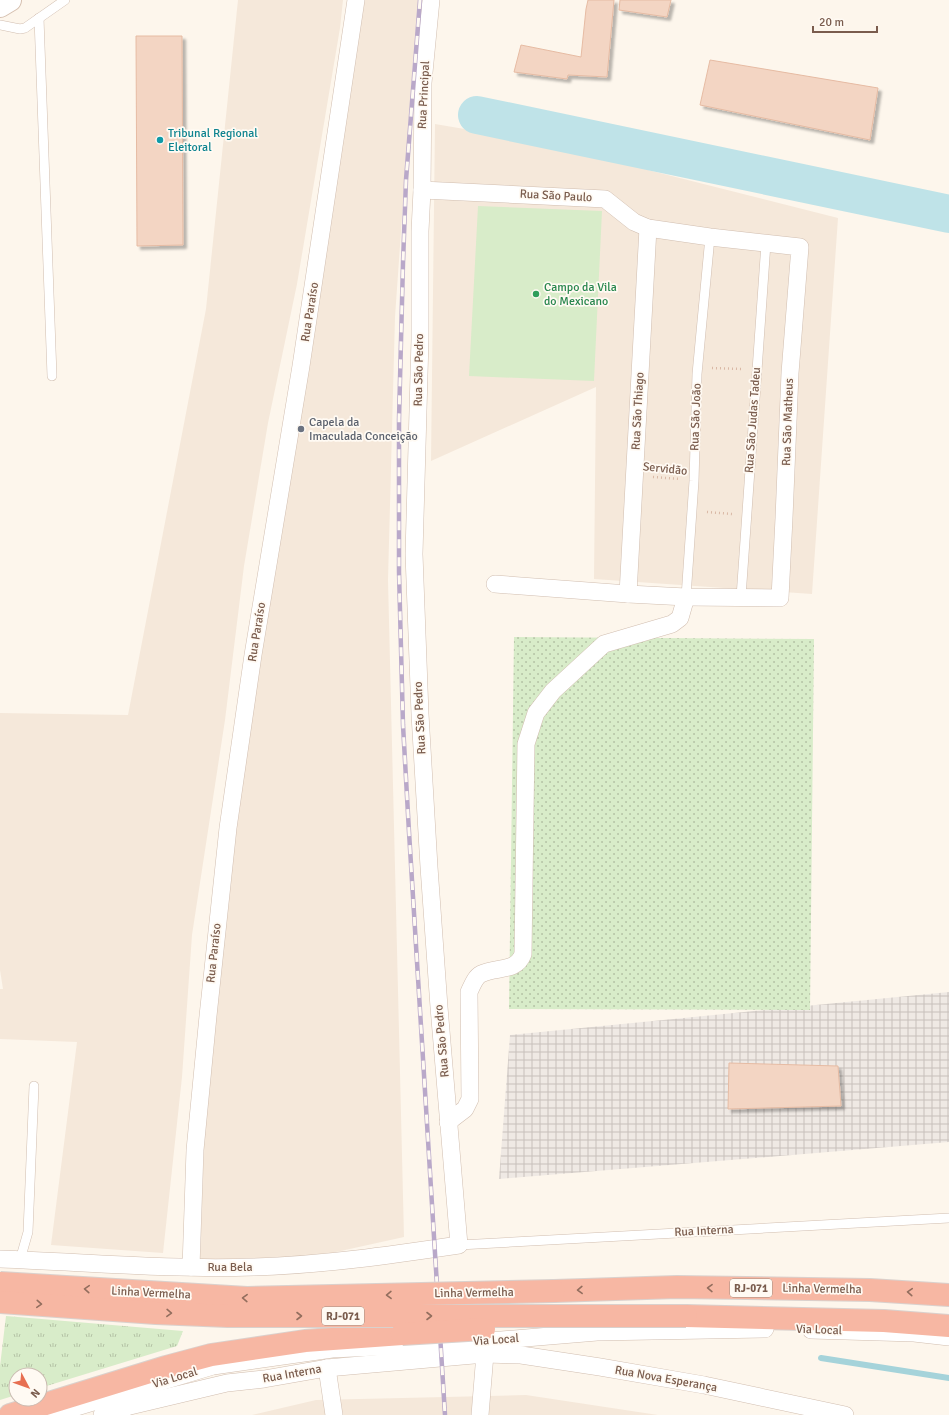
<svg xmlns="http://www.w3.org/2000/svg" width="949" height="1415" viewBox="0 0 949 1415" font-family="Signika,sans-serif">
	<defs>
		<pattern id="industrial-grid" width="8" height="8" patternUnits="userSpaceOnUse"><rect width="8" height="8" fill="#efe9e4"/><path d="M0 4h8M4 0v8" fill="none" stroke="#c7c0bb"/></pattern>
		<pattern id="grass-dots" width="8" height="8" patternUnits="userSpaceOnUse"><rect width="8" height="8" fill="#d8ecc9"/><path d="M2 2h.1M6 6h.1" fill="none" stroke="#b4c2a5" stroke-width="1.8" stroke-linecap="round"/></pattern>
		<pattern id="park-tufts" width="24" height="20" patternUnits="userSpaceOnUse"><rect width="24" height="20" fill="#d8ecc9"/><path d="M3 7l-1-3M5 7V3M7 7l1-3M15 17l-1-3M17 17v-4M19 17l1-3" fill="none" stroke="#b4c2a5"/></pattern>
		<filter id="shadow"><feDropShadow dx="3.5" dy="3.5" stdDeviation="1" flood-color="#0004"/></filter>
	</defs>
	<rect width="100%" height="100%" fill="#fdf6ec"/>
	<g fill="#f5e8da">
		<path d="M238,0H343L340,28L297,284L268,423L244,566L225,720L192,935L182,1077L163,1253L51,1245L77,1042L0,1039V989H3L0,970V713L128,715L206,309Z"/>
		<path d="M359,0H420L413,61L395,317L388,580L404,1237L318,1256L200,1260L205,1117L217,952Z"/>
		<path d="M435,124L623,156L648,170L838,218L812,594L594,579L596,387L431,461Z"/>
		<path d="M526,1395L658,1415H252L316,1400Z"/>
	</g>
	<path fill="url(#industrial-grid)" d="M949,992V1142L499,1179L510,1035Z"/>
	<path fill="url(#grass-dots)" d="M514,637L814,639L810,1010L509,1009Z"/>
	<path fill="url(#park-tufts)" d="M6,1316L183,1331L177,1346L40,1388V1375H16V1395L0,1400V1366Z"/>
	<path fill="#d8ecc9" d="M478,206L602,211L594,381L469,376Z"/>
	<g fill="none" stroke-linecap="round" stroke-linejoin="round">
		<path stroke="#a5d3da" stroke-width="6" d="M821,1358L949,1378"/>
		<path stroke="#bfe3e8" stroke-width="38" d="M477,115L949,214"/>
	</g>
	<g fill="#f3d5c3" stroke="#e6bba3" filter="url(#shadow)">
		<path d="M588,0H614L607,77L568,75L567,79L514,72L521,45L581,57L586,9Z"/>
		<path d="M620,0H671L667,17L619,10Z"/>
		<path d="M136,36H182L183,245L137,246Z"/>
		<path d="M710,60L878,88L870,140L700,105Z"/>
		<path d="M729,1063L838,1066L841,1106L728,1109Z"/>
	</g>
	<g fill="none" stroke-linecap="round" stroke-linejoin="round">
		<g stroke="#d1beb0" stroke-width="10">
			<g id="lane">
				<path d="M39,18L52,376"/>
				<path d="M0,25L20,29L25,28L65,0"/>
				<path d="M686,597L694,481L697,374L710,237"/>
				<path d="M741,597L766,243"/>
				<path d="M459,1245L949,1218"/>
				<path d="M20,1260L28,1232L34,1086"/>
			</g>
		</g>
		<g stroke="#d1beb0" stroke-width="18">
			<g id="street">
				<path d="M422,190L605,199L634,222L648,228L710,237L800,247L790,373L784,518L780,598L686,597L628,594L495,584"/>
				<path d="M628,594L648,228"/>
				<path d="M448,1122L465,1109L470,1099L469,992C472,986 475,977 481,974C496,966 516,973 523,954L526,744L536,713L553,691L604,644L672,624L680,618L686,597"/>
				<path d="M0,1259C84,1262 170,1270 254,1267C323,1265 391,1255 459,1245L439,1007L429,867L420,714L414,554L420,339V231L422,190L423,83L431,0"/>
				<path d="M191,1267L195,1150L208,1016L228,828L253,655L301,366L356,0"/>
				<path d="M811,1330L914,1333L949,1337"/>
				<path d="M327,1368L334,1415"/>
				<path d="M50,1415L213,1366L332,1349L465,1343L597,1332L765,1329"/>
				<path d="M102,1415L130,1406L227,1383L264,1379L327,1368L485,1354L521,1355L600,1367L704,1385L845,1415"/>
				<path d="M480,1415L485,1354"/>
			</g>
		</g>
		<g stroke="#d6c0b0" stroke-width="24">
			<path id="secondary" d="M0,6L10,0"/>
		</g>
		<g stroke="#dad1cd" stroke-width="24">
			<g id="highway">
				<path d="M554,1291L677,1287L870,1290L949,1295"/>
				<path d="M686,1316L884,1321L949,1326"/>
				<path d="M10,1415L166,1367L211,1355L305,1341L402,1334"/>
			</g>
		</g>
		<g stroke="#d9b8a5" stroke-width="2.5" stroke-dasharray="1 3" stroke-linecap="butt">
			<path d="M712,368L741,369"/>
			<path d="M653,477L680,479"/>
			<path d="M707,512L732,514"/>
		</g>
		<use href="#lane" stroke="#fff" stroke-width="9"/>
		<use href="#street" stroke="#fff" stroke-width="17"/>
		<use href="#secondary" stroke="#fff" stroke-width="22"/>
		<use href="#highway" stroke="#f7b7a3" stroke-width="22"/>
		<g stroke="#b9a8c9" stroke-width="4.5">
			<path id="rail" d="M420,0L406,180L403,263L399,419V572L403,725L409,832L445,1415"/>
		</g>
		<use href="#rail" stroke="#fffaf3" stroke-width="3" stroke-dasharray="9" stroke-linecap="butt"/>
		<g stroke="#dad1cd" stroke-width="24" stroke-linecap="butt">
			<g id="highway-bridge">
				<path d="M0,1283L247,1298L554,1291"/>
				<path d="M0,1302L156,1313L228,1316H686"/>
				<path d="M402,1334L484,1329"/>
			</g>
		</g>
		<use href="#highway-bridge" stroke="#f7b7a3" stroke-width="22"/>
	</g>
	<defs><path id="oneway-chevron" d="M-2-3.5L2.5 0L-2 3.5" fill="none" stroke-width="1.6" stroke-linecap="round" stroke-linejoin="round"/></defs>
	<g stroke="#936e5e">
		<use href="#oneway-chevron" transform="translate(710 1288) rotate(-179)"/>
		<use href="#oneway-chevron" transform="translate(87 1289) rotate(-176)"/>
		<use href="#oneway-chevron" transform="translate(580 1290) rotate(178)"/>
		<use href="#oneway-chevron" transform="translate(910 1292) rotate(-176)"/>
		<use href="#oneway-chevron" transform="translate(389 1295) rotate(179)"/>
		<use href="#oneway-chevron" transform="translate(245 1298) rotate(-178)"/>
		<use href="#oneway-chevron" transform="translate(39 1304) rotate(4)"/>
		<use href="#oneway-chevron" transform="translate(169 1313) rotate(2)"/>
		<use href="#oneway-chevron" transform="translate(299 1316)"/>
		<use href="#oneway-chevron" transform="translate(429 1316)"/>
	</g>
	<circle fill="#0f9aa8" stroke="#fffaf3" stroke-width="1.5" cx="160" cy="140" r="4"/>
	<circle fill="#2e9e5b" stroke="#fffaf3" stroke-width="1.5" cx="536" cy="294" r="4"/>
	<circle fill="#6b7280" stroke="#fffaf3" stroke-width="1.5" cx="301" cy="429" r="4"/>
	<g text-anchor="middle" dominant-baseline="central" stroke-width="3.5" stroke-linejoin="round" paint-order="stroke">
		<g fill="#fffaf3" stroke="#a28b7f" stroke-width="1">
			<rect x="730" y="1279" width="42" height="18" rx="3"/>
			<rect x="322" y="1307" width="42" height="18" rx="3"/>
		</g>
		<g font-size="11" font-weight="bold" fill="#7a5c4d">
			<text x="751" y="1288">RJ-071</text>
			<text x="343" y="1316">RJ-071</text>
		</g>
		<g font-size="12" fill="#7a5c4d" stroke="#fffaf3">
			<text transform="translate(424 95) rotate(-87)">Rua Principal</text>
			<text transform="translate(556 196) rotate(3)">Rua São Paulo</text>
			<text transform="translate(310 312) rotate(-81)">Rua Paraíso</text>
			<text transform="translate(419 370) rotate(-89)">Rua São Pedro</text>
			<text transform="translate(638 411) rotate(-87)">Rua São Thiago</text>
			<text transform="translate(696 417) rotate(-88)">Rua São João</text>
			<text transform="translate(753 420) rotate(-86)">Rua São Judas Tadeu</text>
			<text transform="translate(788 422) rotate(-88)">Rua São Matheus</text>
			<text transform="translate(665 469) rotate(6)">Servidão</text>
			<text transform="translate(257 632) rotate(-81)">Rua Paraíso</text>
			<text transform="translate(420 718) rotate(-93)">Rua São Pedro</text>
			<text transform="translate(214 953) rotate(-84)">Rua Paraíso</text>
			<text transform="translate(442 1041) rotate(-95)">Rua São Pedro</text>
			<text transform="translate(704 1231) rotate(-3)">Rua Interna</text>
			<text x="230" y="1267">Rua Bela</text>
			<text transform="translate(822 1289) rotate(1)">Linha Vermelha</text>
			<text transform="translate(151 1293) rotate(3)">Linha Vermelha</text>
			<text transform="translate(474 1293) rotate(-1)">Linha Vermelha</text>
			<text transform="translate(819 1330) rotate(2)">Via Local</text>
			<text transform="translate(496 1340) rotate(-4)">Via Local</text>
			<text transform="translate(292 1374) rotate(-10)">Rua Interna</text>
			<text transform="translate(175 1378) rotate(-17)">Via Local</text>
			<text transform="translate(666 1379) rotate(10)">Rua Nova Esperança</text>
		</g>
		<g font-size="12" fill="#0d838f" stroke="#fffaf3" text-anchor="start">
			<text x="168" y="133">Tribunal Regional<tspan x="168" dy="14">Eleitoral</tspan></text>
		</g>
		<g font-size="12" fill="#27864d" stroke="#fffaf3" text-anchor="start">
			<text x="544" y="287">Campo da Vila<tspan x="544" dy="14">do Mexicano</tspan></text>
		</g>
		<g font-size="12" fill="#5b616d" stroke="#fffaf3" text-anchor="start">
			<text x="309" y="422">Capela da<tspan x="309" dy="14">Imaculada Conceição</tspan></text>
		</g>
	</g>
	<g transform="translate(28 1387) rotate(131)"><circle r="19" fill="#fffaf3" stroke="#cabbb1"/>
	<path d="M0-3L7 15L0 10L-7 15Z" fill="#e76f51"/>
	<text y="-6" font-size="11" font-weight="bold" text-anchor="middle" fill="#7a5c4d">N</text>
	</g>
	<path d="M813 26v6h64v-6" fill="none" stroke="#7a5c4d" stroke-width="2"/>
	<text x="819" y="26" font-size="12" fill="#7a5c4d" stroke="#fffaf3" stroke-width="3" paint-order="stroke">20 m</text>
</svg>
